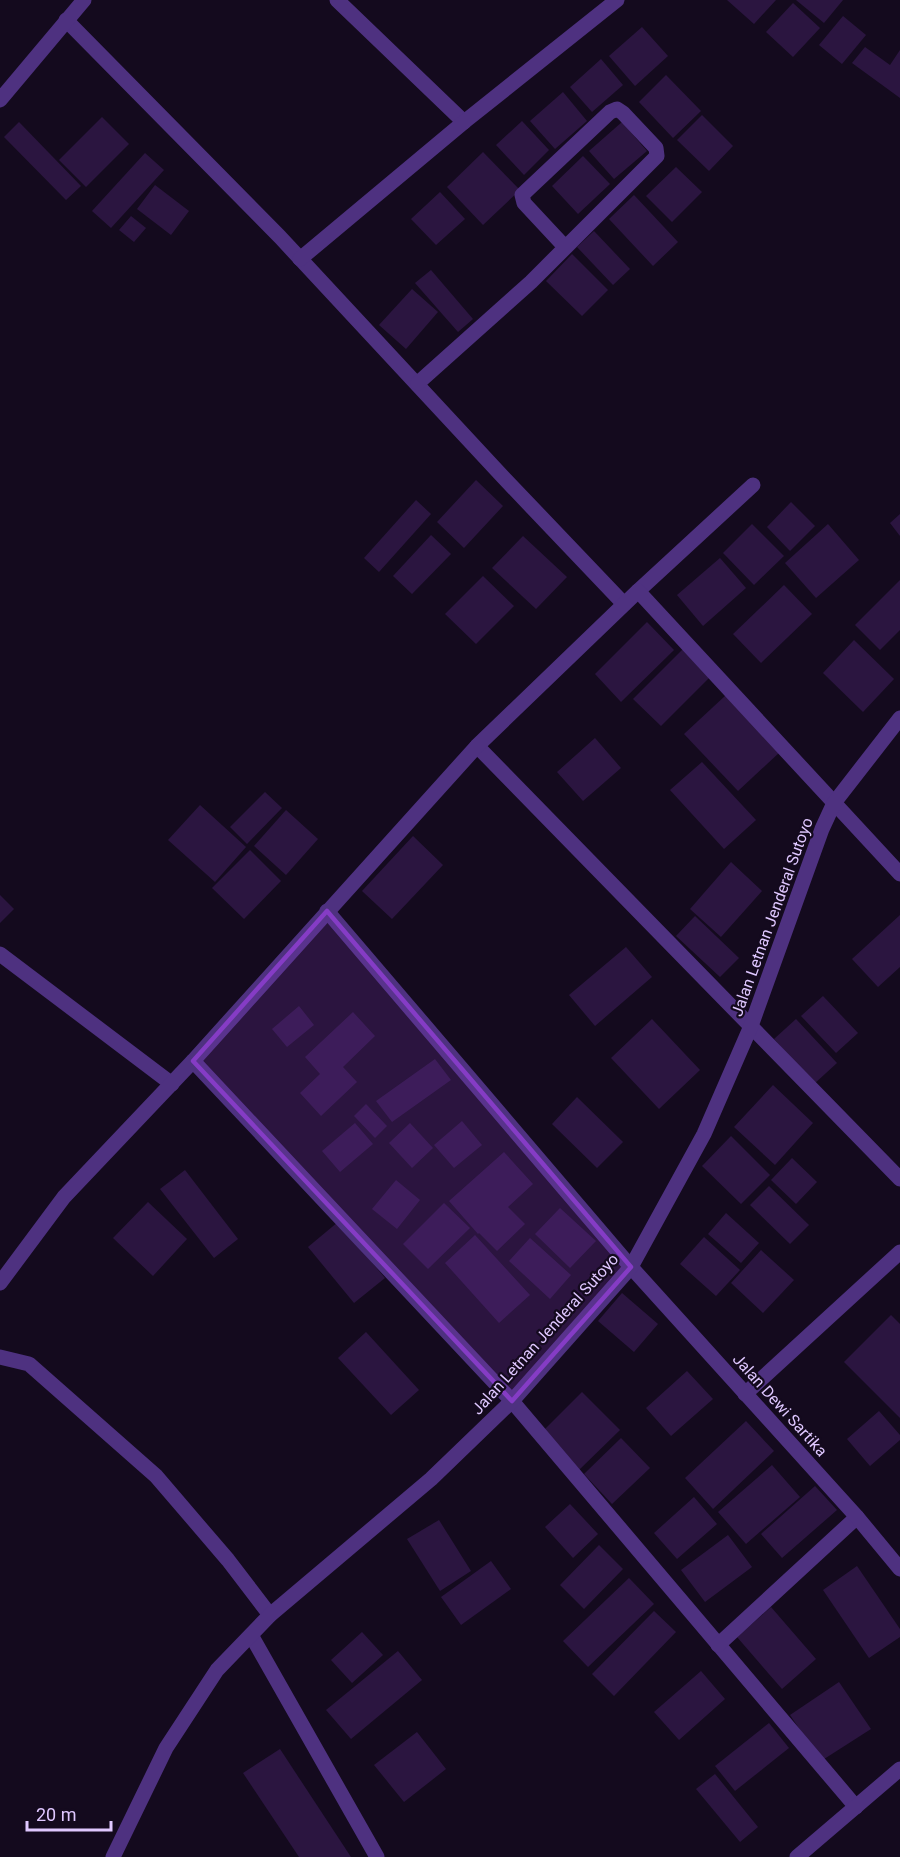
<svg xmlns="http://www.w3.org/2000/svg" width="900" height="1857" viewBox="0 0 900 1857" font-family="Roboto,sans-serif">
	<rect width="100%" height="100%" fill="#140a1e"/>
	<g fill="#2b1540">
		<path d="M727,0H776L754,24Z"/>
		<path d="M796,0H843L824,23Z"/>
		<path d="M793,3L820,28L793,57L766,32Z"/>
		<path d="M843,16L866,35L842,64L819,45Z"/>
		<path d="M642,27L668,56L635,86L609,56Z"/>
		<path d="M865,47L890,65L900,50V98L852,63Z"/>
		<path d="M601,59L623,85L592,112L570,87Z"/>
		<path d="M666,75L701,111L673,138L639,102Z"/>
		<path d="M563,92L587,121L555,149L530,121Z"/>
		<path d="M702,115L733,146L709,171L677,140Z"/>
		<path d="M102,117L129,144L86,187L59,160Z"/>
		<path d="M522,121L549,150L524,175L496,145Z"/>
		<path d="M19,122L81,186L66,200L4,137Z"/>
		<path d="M622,122L647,151L614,179L589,151Z"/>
		<path d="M483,152L520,190L483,225L447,187Z"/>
		<path d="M145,153L164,170L111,228L92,211Z"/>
		<path d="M583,156L610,184L578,214L552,186Z"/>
		<path d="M676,167L702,192L672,222L646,196Z"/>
		<path d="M155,185L189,211L171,235L137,209Z"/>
		<path d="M440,192L465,219L436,245L411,219Z"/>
		<path d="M634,195L678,242L653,266L609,219Z"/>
		<path d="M131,216L146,228L134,242L119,230Z"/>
		<path d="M594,231L630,269L613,285L577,247Z"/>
		<path d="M572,254L608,290L582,316L546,281Z"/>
		<path d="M431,270L473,319L458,332L415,283Z"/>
		<path d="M412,289L438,312L406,349L379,325Z"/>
		<path d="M476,480L503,506L464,548L437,522Z"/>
		<path d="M416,500L431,514L379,572L364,558Z"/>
		<path d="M791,502L815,526L790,551L767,527Z"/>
		<path d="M900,514V536L890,523Z"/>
		<path d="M752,524L784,556L754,585L723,553Z"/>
		<path d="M828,524L859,560L816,598L785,563Z"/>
		<path d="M431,535L451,554L412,594L393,576Z"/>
		<path d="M523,536L567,577L536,609L492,568Z"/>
		<path d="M720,558L746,588L703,626L677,595Z"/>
		<path d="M483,576L514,606L476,644L445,614Z"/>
		<path d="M900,580V630L880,650L855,625Z"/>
		<path d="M784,585L812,614L761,663L733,634Z"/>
		<path d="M647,622L674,650L621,702L595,674Z"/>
		<path d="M854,640L894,679L863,712L823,673Z"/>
		<path d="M686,646L713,674L661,726L633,699Z"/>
		<path d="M726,695L780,752L738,791L684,734Z"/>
		<path d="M595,738L621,768L583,801L557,772Z"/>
		<path d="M702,762L756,820L724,849L670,790Z"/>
		<path d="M265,792L282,808L247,844L230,827Z"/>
		<path d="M200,805L246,847L215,882L168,840Z"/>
		<path d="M286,810L318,839L286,875L254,846Z"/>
		<path d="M413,836L443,865L392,919L362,891Z"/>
		<path d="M250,850L281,881L244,919L212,888Z"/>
		<path d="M731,862L762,891L721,937L690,909Z"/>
		<path d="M0,895L14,909L0,923Z"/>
		<path d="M900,915V967L878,987L852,959Z"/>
		<path d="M695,916L739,958L720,977L676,936Z"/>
		<path d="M626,947L652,977L595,1026L569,995Z"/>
		<path d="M823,996L858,1033L836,1053L801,1016Z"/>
		<path d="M299,1006L314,1025L287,1047L272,1029Z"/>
		<path d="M353,1012L375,1036L343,1067L357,1082L321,1116L300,1093L320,1074L305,1057Z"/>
		<path d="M652,1019L700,1070L659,1109L611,1058Z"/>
		<path d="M796,1019L837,1063L814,1084L774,1039Z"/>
		<path d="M435,1059L451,1080L392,1122L376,1101Z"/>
		<path d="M773,1085L813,1123L775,1165L734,1127Z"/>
		<path d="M577,1097L623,1142L597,1168L552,1124Z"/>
		<path d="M366,1104L387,1126L375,1138L354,1116Z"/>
		<path d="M462,1121L482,1145L454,1168L434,1145Z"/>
		<path d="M355,1123L373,1144L340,1172L322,1151Z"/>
		<path d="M410,1123L433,1148L412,1168L389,1143Z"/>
		<path d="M731,1136L770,1175L741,1204L702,1166Z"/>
		<path d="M504,1152L533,1184L508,1207L525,1224L497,1251L479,1233L478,1234L449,1201Z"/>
		<path d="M792,1158L817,1182L796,1204L771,1180Z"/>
		<path d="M185,1170L238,1239L214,1258L160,1189Z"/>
		<path d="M396,1180L420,1200L397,1229L372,1209Z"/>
		<path d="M769,1186L809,1225L790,1244L750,1205Z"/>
		<path d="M148,1202L187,1239L153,1276L113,1238Z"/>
		<path d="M444,1203L470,1228L428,1269L403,1244Z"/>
		<path d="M560,1208L596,1241L570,1268L535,1234Z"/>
		<path d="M726,1213L759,1243L741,1263L708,1234Z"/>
		<path d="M338,1222L385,1278L354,1303L308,1247Z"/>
		<path d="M475,1235L530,1295L499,1323L445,1263Z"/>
		<path d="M704,1237L740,1270L716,1296L680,1264Z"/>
		<path d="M530,1238L571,1275L550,1299L509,1261Z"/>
		<path d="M761,1250L794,1280L763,1313L731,1283Z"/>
		<path d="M622,1293L658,1324L634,1352L598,1321Z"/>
		<path d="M891,1315L900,1324V1418L844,1362Z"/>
		<path d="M366,1332L419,1390L391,1415L338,1358Z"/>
		<path d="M687,1371L713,1399L671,1436L646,1408Z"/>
		<path d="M582,1392L620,1430L579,1470L542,1432Z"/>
		<path d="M879,1411L900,1435V1440L870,1466L847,1439Z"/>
		<path d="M746,1421L774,1451L713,1509L685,1478Z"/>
		<path d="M621,1438L650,1468L612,1504L584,1474Z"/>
		<path d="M772,1465L800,1497L746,1544L718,1512Z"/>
		<path d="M815,1486L837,1510L782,1558L761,1534Z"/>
		<path d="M694,1497L717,1524L677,1559L654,1533Z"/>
		<path d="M570,1504L598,1534L573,1558L545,1527Z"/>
		<path d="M439,1520L471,1571L440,1591L407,1539Z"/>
		<path d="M728,1535L752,1567L705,1602L681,1570Z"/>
		<path d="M599,1545L623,1569L584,1609L560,1585Z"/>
		<path d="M491,1561L511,1589L461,1625L441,1597Z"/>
		<path d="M857,1566L900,1629V1637L869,1658L823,1590Z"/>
		<path d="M629,1578L654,1604L588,1667L563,1641Z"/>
		<path d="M771,1607L816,1659L782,1689L737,1637Z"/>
		<path d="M654,1611L676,1632L614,1696L592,1674Z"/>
		<path d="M362,1632L383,1655L352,1683L331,1660Z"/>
		<path d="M398,1651L422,1680L351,1739L326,1710Z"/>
		<path d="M701,1671L725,1699L679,1740L654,1712Z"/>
		<path d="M839,1682L871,1729L821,1761L790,1715Z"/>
		<path d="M769,1723L789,1748L735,1791L715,1766Z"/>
		<path d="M417,1732L446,1769L404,1802L374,1765Z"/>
		<path d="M280,1749L351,1857H299L243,1773Z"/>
		<path d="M715,1774L758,1827L740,1842L696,1789Z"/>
	</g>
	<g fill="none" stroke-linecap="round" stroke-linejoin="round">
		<g stroke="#4e3180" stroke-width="15">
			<path d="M337,0L464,122"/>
			<path d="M66,20L280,237L503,477L624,604"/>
			<path d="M0,100L84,0"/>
			<path d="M300,259L464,122L617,0"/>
			<path d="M418,383L531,282L657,156L656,148L623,113L617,109L610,112L522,195L524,203L565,247"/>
			<path d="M638,591L753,485"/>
			<path d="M477,746L900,1179"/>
			<path d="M327,911L631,1267"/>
			<path d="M0,954L172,1084"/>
			<path d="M193,1061L512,1401L856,1807"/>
			<path d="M0,1283L64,1197L193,1061L477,746L638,591L900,874"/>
			<path d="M0,1357L29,1364L156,1476L228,1560L270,1615"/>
			<path d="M745,1394L900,1252"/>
			<path d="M251,1635L377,1857"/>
			<path d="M718,1645L857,1517"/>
			<path d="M797,1857L900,1769"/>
		</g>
		<g stroke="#4e3180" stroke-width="15">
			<path d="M631,1267L857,1517L900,1569"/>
			<path d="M113,1857L166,1748L217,1670L270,1615L431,1479L512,1401L631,1267L704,1134L751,1026L822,829L834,803L900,718"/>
		</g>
	</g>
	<path fill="#853cc5" fill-opacity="0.2" stroke="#853cc5" stroke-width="4.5" stroke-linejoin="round" d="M327,911L631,1267L512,1401L193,1061Z"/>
	<g text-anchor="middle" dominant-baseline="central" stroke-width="4.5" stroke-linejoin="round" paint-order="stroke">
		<g font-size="16" fill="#dfc7ff" stroke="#140a1e">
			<text transform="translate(772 917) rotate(-70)">Jalan Letnan Jenderal Sutoyo</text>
			<text transform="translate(545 1334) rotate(-48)">Jalan Letnan Jenderal Sutoyo</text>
			<text transform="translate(780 1405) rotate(48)">Jalan Dewi Sartika</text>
		</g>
	</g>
	<path d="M27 1821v9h84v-9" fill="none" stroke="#dfc7ff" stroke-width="3"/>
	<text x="36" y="1821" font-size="18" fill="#dfc7ff" stroke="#140a1e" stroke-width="4.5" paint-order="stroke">20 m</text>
</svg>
